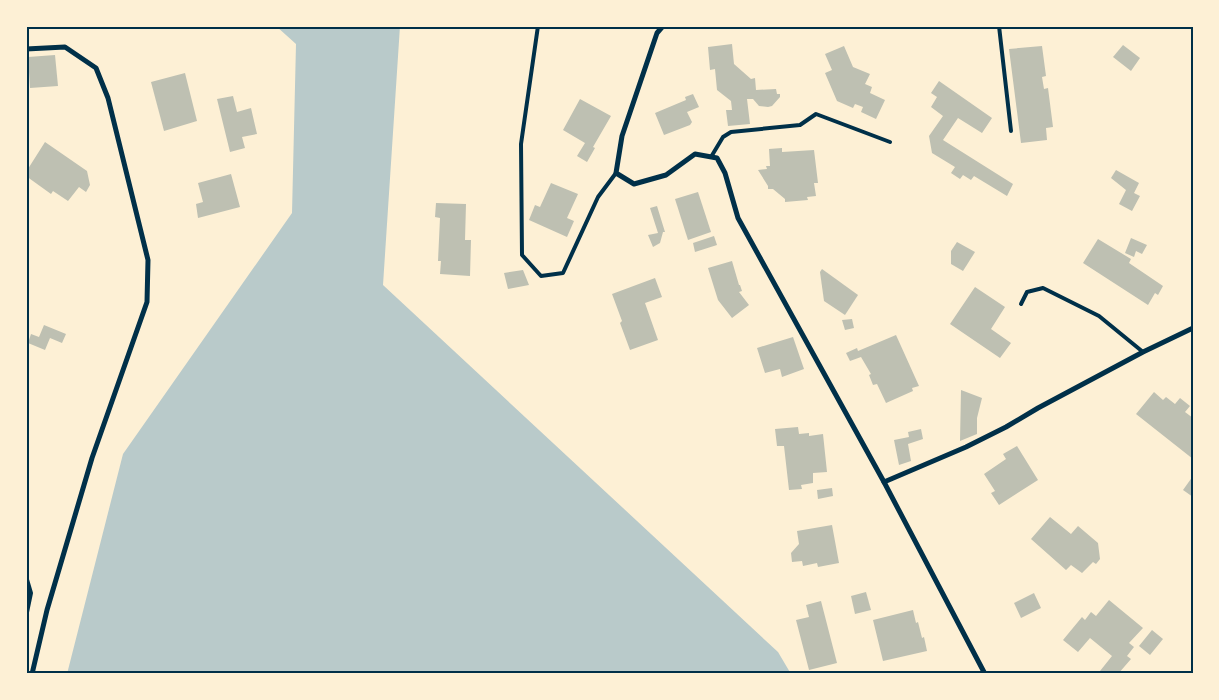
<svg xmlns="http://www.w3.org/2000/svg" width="1219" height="700" viewBox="0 0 1219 700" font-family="'Public Sans',sans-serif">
	<rect width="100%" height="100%" fill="#fdf0d5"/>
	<path fill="#b9caca" d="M276,26H400L383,285L778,652L791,674H67L123,454L292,213L296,44Z"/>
	<g fill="#bec0b2">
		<path d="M732,44L734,64L751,79L755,78L756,90L776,89L777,94H780V97L772,106L768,107L759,106L753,99H747L750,124L728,126L726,110H732L731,101L717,90L715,69L710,70L708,47Z"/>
		<path d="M1123,45L1140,58L1131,71L1113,57Z"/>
		<path d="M844,46L853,67L870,74L865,84L872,87L870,93L885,100L876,119L861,112L863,107L855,104L853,108L837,101L825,73L832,70L825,54Z"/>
		<path d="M1042,46L1046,76L1042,77L1044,89L1048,88L1053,127L1046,128L1047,140L1021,143L1009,49Z"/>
		<path d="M55,55L58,86L30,88L28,57Z"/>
		<path d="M185,73L197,121L164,131L151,82Z"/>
		<path d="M939,81L992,118L982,133L958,118L943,140L1013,184L1007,196L974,176L971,180L963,175L960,179L951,173L955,167L932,153L929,136L943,116L931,107L937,97L931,93Z"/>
		<path d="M693,94L699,107L687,112L692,122L690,125L664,135L655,113L686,100L685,97Z"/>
		<path d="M233,96L237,112L251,108L257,134L242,137L245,148L230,152L217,99Z"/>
		<path d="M580,99L611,116L593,147L595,148L587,162L577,156L585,143L563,130Z"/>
		<path d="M45,142L87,171L90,185L86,192L79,187L68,201L53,191L51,194L26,176V172Z"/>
		<path d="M782,148V152L814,150L818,183H814L816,196L807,197L808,200L785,202V199L773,189H768V186L758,170L767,169L766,166H770L769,149Z"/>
		<path d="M1116,170L1139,183L1134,193L1140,196L1132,211L1119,204L1126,190L1111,178Z"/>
		<path d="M231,174L240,207L198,218L196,204L203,202L198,183Z"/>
		<path d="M551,183L578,194L567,218L574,221L567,237L529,220L535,205L540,207Z"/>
		<path d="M698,192L711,232L688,240L675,199Z"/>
		<path d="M436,203L466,204L465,240H471L470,276L440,274L441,261H438L440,218L435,217Z"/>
		<path d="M657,206L665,232H663L660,243L653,247L648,235L658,233L650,208Z"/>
		<path d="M714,236L717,245L695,252L693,243Z"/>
		<path d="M1131,238L1147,245L1142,254L1136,251L1134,257L1125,253Z"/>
		<path d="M1098,239L1131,259L1129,263L1163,286L1158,295L1155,293L1148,305L1083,263Z"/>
		<path d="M957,242L975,252L963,271L951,264V251Z"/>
		<path d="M732,261L739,285H740L742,291L739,292L749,305L732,318L718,300L708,268Z"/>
		<path d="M822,269L858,295L845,315L824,301L820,272Z"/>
		<path d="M523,270L529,285L508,289L504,273Z"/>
		<path d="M655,278L662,297L645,303L658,340L630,350L620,323L622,321L612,294Z"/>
		<path d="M975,287L1005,307L991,329L1011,343L1000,358L950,324Z"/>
		<path d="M852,319L854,328L845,330L842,320Z"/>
		<path d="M44,325L66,334L62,343L50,338L45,350L28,343L31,334L39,337Z"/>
		<path d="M896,335L919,386L912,388L913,391L886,403L877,384L873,385L869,375L871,374L861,357L850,361L846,353L857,348L858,351Z"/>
		<path d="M793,337L804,369L782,377L780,369L765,373L757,348Z"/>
		<path d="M961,390L982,398L977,418V434L960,441Z"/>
		<path d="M1154,392L1163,400L1166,397L1175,404L1180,398L1190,406L1185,412L1193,418V459L1136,414Z"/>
		<path d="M798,427L799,434L809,433V436L823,434L827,472L813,473V483L801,485L802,489L789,490L784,446H777L775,429Z"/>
		<path d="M921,429L923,439L908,444L911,461L899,465L894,440L909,437L908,432Z"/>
		<path d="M1017,446L1038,480L999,505L991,493L995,491L984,474L1006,459L1003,454Z"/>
		<path d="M1193,476V497L1183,490Z"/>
		<path d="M832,488L833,496L818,499L817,490Z"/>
		<path d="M1050,517L1071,534L1078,526L1098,543L1100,559L1096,564L1093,562L1082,573L1071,565L1066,570L1031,539Z"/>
		<path d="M832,525L839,563L818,567L817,563L803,566L802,561L792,562L791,553L799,544L797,531Z"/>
		<path d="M866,592L871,610L855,614L851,596Z"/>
		<path d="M1034,593L1041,608L1021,618L1014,603Z"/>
		<path d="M1109,600L1143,628L1129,643L1134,647L1127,656L1131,659L1118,674H1104L1100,671L1112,656L1090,638L1078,652L1063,640L1082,617L1085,620L1091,612L1096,616Z"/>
		<path d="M821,601L837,663L809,670L796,620L809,617L806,605Z"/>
		<path d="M913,610L916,623L918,622L922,638L924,637L927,651L883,661L873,620Z"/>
		<path d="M1152,630L1163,639L1150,655L1139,646Z"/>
	</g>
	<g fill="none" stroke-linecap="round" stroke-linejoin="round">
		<g stroke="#003049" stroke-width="4">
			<path d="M538,26L521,144L522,255L541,276L563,273L598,197L616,173"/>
			<path d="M999,26L1011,131"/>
			<path d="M711,157L723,137L731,132L800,125L816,114L890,142"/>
			<path d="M1021,304L1027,292L1043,288L1099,316L1143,352"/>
			<path d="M26,576L31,593L26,617"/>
		</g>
		<g stroke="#003049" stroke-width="5">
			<path d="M663,26L657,33L622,136L616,173L634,184L666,175L695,154L717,158L725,173L738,218L884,482L985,674"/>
			<path d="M26,49L65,47L96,68L108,98L148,260L147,302L92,458L47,610L32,674"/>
			<path d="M884,482L966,447L1006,427L1038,408L1143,352L1193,328"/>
		</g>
	</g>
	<rect width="1219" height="700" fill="none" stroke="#fdf0d5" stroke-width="55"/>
	<rect x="28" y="28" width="1164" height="644" fill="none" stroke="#003049" stroke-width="2"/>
</svg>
